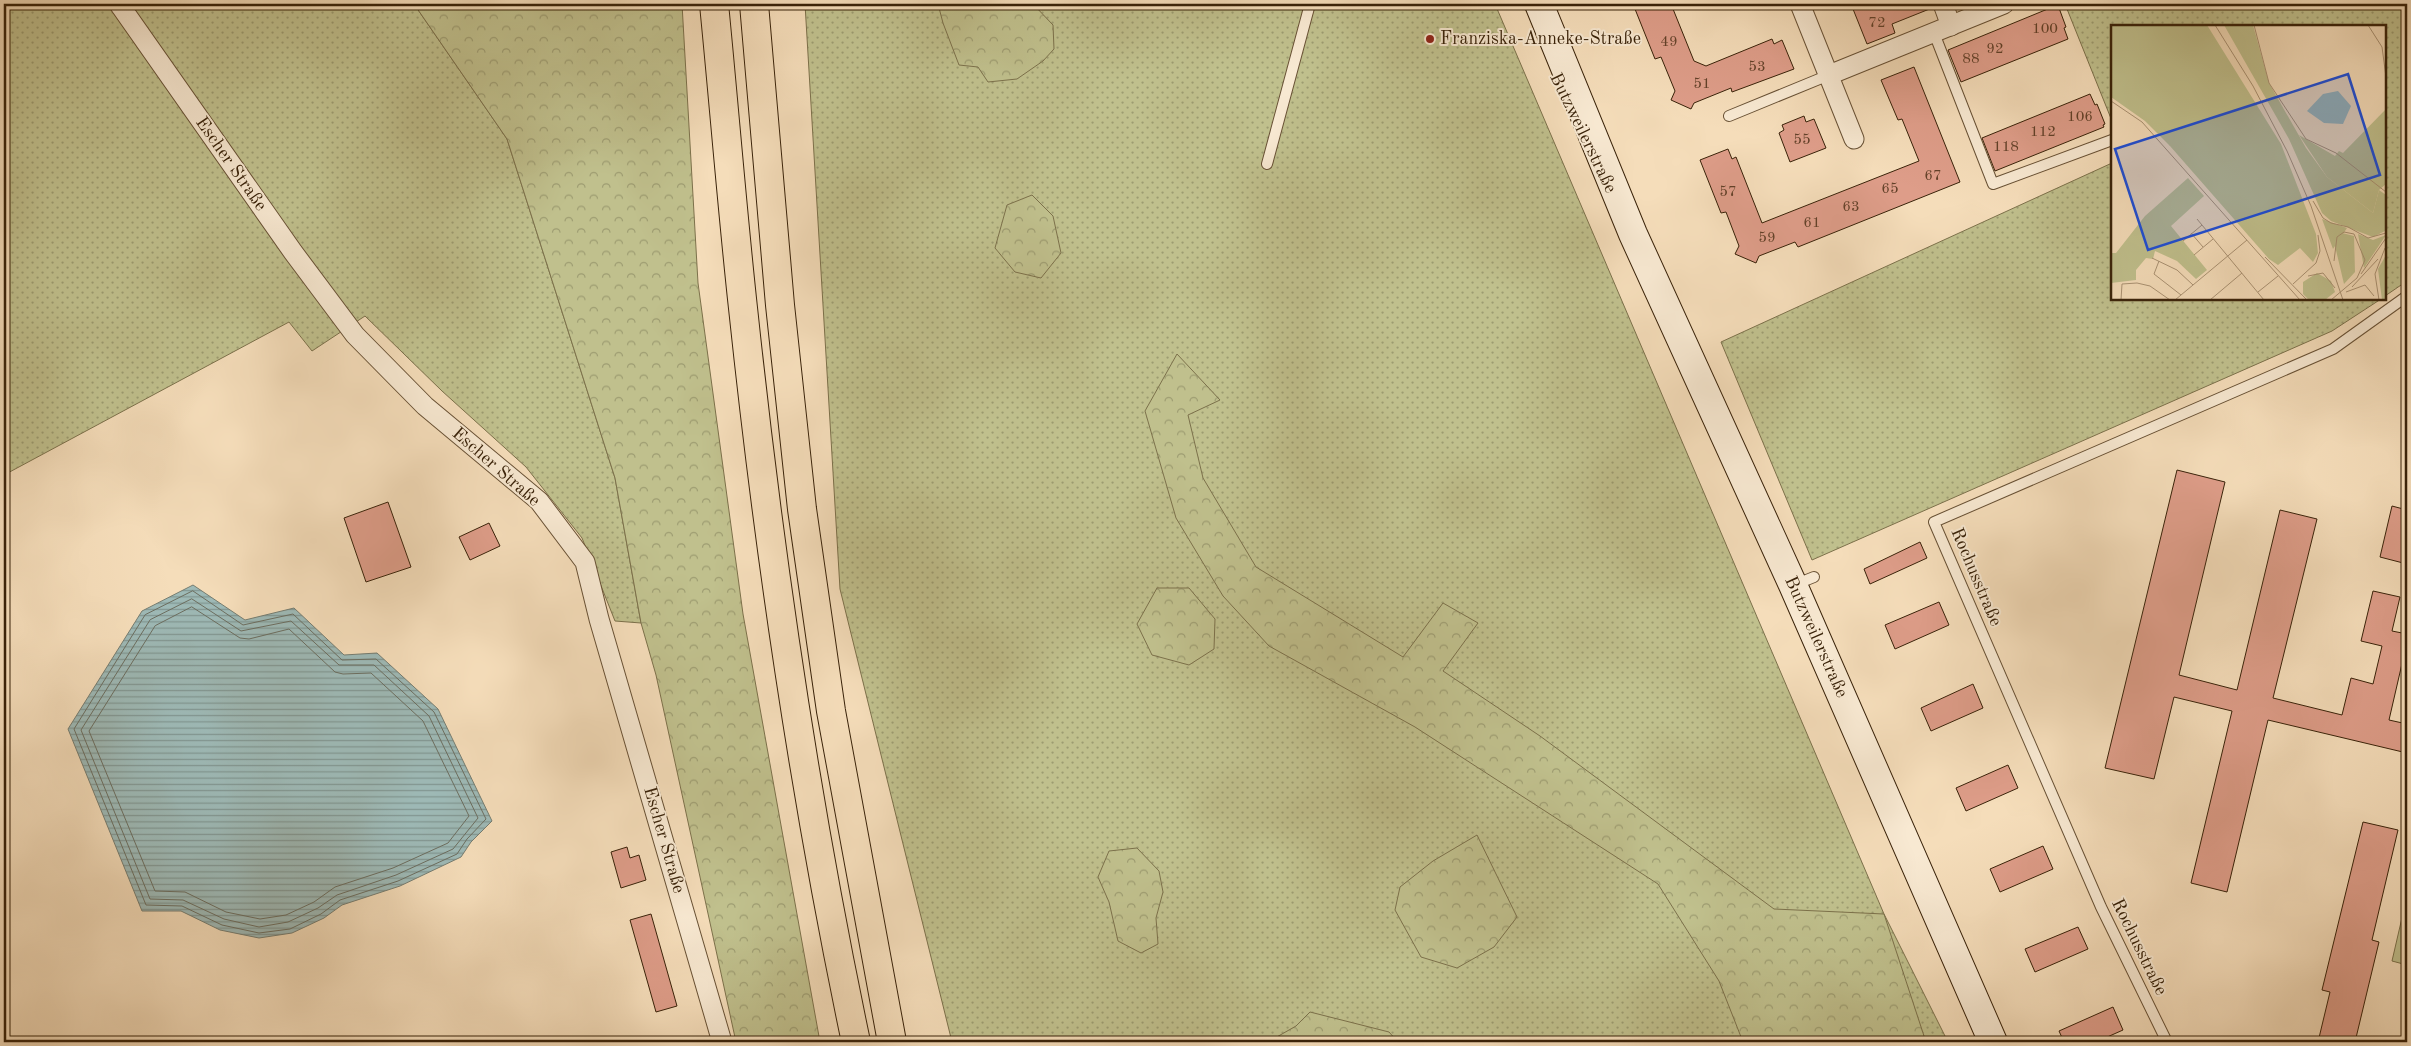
<svg xmlns="http://www.w3.org/2000/svg" width="2411" height="1046" viewBox="0 0 2411 1046" font-family="'Old Standard TT',serif">
	<defs>
		<pattern id="green-dots" width="8" height="8" patternUnits="userSpaceOnUse" patternTransform="scale(1.25)"><rect width="8" height="8" fill="#c0c08d"/><path d="M2 2h.1M6 6h.1" fill="none" stroke="#9d9c71" stroke-width="1.8" stroke-linecap="round"/></pattern>
		<pattern id="forest-crowns" width="20" height="18" patternUnits="userSpaceOnUse" patternTransform="scale(1.25)"><rect width="20" height="18" fill="#c0c08d"/><path d="M2 6a3 3 0 1 1 6 0M12 15a3 3 0 1 1 6 0" fill="none" stroke="#9d9c71"/></pattern>
		<pattern id="water-rules" width="6" height="5" patternUnits="userSpaceOnUse" patternTransform="scale(1.25)"><rect width="6" height="5" fill="#9ebab7"/><path d="M0 2.5h6" fill="none" stroke="#829793"/></pattern>
	</defs>
	<rect width="100%" height="100%" fill="#f5ddba"/>
	<filter id="stains"><feTurbulence type="fractalNoise" baseFrequency=".004" numOctaves="4"/><feColorMatrix values="0 0 0 0 .2 0 0 0 0 .09 0 0 0 0 .02 0 0 0 .5 -.17"/></filter>
	<radialGradient id="worn" r=".72"><stop offset=".6" stop-color="#630" stop-opacity="0"/><stop offset="1" stop-color="#630" stop-opacity=".3"/></radialGradient>
	<g fill="url(#green-dots)" stroke="#7c714b">
		<path d="M4,4H414L507,139L615,478L641,623L615,621L582,538L526,467L442,391L365,316L312,351L289,322L4,475Z"/>
		<path d="M805,4H1495L1884,914L1948,1042H952L840,589Z"/>
		<path d="M2065,4H2407V281L2385,296V26H2112V121Z"/>
		<path d="M2112,163V299H2381L2332,331L1812,560L1721,342Z"/>
	</g>
	<g fill="url(#forest-crowns)" stroke="#7c714b">
		<path d="M414,4H682L698,283L743,614L820,1042H736L656,675L641,623L615,478L507,139Z"/>
		<path d="M938,4H1033L1053,25L1054,49L1043,61L1017,79L988,82L978,67L959,65L943,23Z"/>
		<path d="M1032,195L1053,216L1061,253L1041,278L1015,272L995,248L1007,205Z"/>
		<path d="M1177,354L1220,400L1188,415L1203,478L1256,567L1403,657L1443,603L1478,623L1443,671L1540,736L1774,909L1884,914L1925,1039L1924,1042H1743L1719,981L1658,884L1415,727L1269,646L1223,596L1176,518L1145,411Z"/>
		<path d="M1157,588H1189L1215,619L1214,649L1189,665L1152,655L1137,624Z"/>
		<path d="M1477,835L1517,917L1494,947L1457,968L1421,957L1395,910L1400,887L1433,861Z"/>
		<path d="M1137,848L1159,871L1163,892L1156,918L1158,944L1141,953L1118,941L1109,902L1098,877L1109,851Z"/>
		<path d="M1310,1012L1389,1032L1398,1042H1268L1296,1026Z"/>
	</g>
	<path fill="#c0c08d" stroke="#7c714b" d="M2407,896V965L2392,961Z"/>
	<path fill="url(#water-rules)" stroke="#767d71" d="M193,585L245,620L294,608L344,655L377,653L438,709L492,821L471,842L461,857L400,886L342,905L324,918L292,933L259,938L220,930L181,911H142L68,729L142,611Z"/>
	<g fill="none" stroke-linecap="round" stroke-linejoin="round">
		<g stroke="#6c6e60" stroke-width="1">
			<path d="M193,591L243,625L293,614L342,660L376,659L434,712L486,819L467,839L457,854L398,881L340,900L321,914L290,929L259,933L222,925L182,906L146,905L74,729L145,615Z"/>
			<path d="M192,599L241,631L291,621L339,665H374L429,716L478,818L453,849L396,875L337,895L318,908L288,922L259,927L224,919L183,900L150,899L81,730L150,620Z"/>
			<path d="M192,607L240,638L249,639L289,629L335,672L343,674L371,673L423,721L469,816L448,843L393,868L335,887L314,902L286,915L260,919L226,912L185,892L155,891L89,731L155,626Z"/>
		</g>
	</g>
	<g fill="#de9d89" stroke="#392209">
		<path d="M1636,4H1671L1694,61L1706,66L1772,39L1774,44L1782,40L1794,69L1732,92L1731,88L1694,103L1691,109L1671,100L1675,91L1661,57L1655,59L1635,9L1637,8Z"/>
		<path d="M1851,4H1932V8L1892,24L1895,33L1867,44Z"/>
		<path d="M2055,6L2056,9L2059,8L2066,27L2064,28L2068,39L1961,82L1948,50Z"/>
		<path d="M1914,67L1960,182L1798,247L1795,242L1759,256L1756,263L1735,254L1739,246L1726,212L1721,213L1700,160L1728,149L1732,159L1736,157L1762,223L1919,161L1902,119L1898,120L1881,80Z"/>
		<path d="M2090,94L2095,105L2097,104L2105,124L2103,125L2104,127L1995,171L1982,138Z"/>
		<path d="M1804,116L1806,122L1814,119L1826,148L1790,162L1779,133L1784,130L1782,125Z"/>
		<path d="M2177,470L2225,482L2179,675L2237,690L2280,510L2317,519L2273,698L2342,715L2351,678L2373,684L2382,646L2361,641L2373,591L2400,597L2392,631L2407,634V656L2404,655L2389,720L2407,724V753L2268,720L2227,892L2191,883L2232,711L2174,697L2154,779L2105,768Z"/>
		<path d="M388,502L411,567L366,582L344,518Z"/>
		<path d="M2392,506L2407,510V564L2380,557Z"/>
		<path d="M489,523L500,546L470,560L459,537Z"/>
		<path d="M1920,542L1927,558L1870,584L1864,569Z"/>
		<path d="M1939,602L1949,625L1895,649L1885,625Z"/>
		<path d="M1973,684L1983,708L1931,731L1921,708Z"/>
		<path d="M2008,765L2018,788L1966,811L1956,788Z"/>
		<path d="M2363,822L2398,830L2372,940L2379,942L2355,1042H2318L2330,992L2322,990Z"/>
		<path d="M2043,846L2053,869L2000,892L1990,869Z"/>
		<path d="M627,847L630,858L639,855L646,880L621,888L611,852Z"/>
		<path d="M651,914L677,1006L656,1012L630,920Z"/>
		<path d="M2078,927L2088,949L2035,972L2025,949Z"/>
		<path d="M2113,1007L2123,1030L2096,1042H2064L2059,1031Z"/>
	</g>
	<g fill="none" stroke-linecap="round" stroke-linejoin="round">
		<g stroke="#685135" stroke-width="12">
			<g id="lane">
				<path d="M1934,33L1993,184L2112,140"/>
				<path d="M1729,116L1829,75"/>
				<path d="M1267,164L1310,4"/>
				<path d="M1794,585L1814,577"/>
				<path d="M2167,1042L2101,907L1934,522L2333,349L2407,296"/>
			</g>
		</g>
		<g stroke="#685135" stroke-width="21">
			<g id="street">
				<path d="M119,4L293,252L355,335L425,406L539,501L585,562L599,619L722,1042"/>
				<path d="M1800,4L1854,139"/>
				<path d="M1943,4L1951,26"/>
				<path d="M1829,75L2004,4"/>
			</g>
		</g>
		<g stroke="#392209" stroke-width="30">
			<path id="secondary" d="M1539,4L1633,234L1793,585L1993,1042"/>
		</g>
		<g stroke="#392209" stroke-width="30">
			<g id="highway">
				<path d="M714,4C724,105 732,207 743,308C769,554 805,800 856,1042"/>
				<path d="M754,4L780,305L802,509L831,711L892,1042"/>
			</g>
		</g>
		<use href="#lane" stroke="#f8e9d2" stroke-width="10"/>
		<use href="#street" stroke="#f8e9d2" stroke-width="19"/>
		<use href="#secondary" stroke="#f8e9d2" stroke-width="28"/>
		<use href="#highway" stroke="#f5ddba" stroke-width="28"/>
	</g>
	<circle fill="#8f2418" stroke="#f8e9d2" stroke-width="2" cx="1430" cy="39" r="5"/>
	<g text-anchor="middle" dominant-baseline="central" stroke-width="4" stroke-linejoin="round" paint-order="stroke">
		<g font-size="15" fill="#624129">
			<text x="1877" y="23">72</text>
			<text x="2045" y="29">100</text>
			<text x="1669" y="42">49</text>
			<text x="1995" y="49">92</text>
			<text x="1971" y="59">88</text>
			<text x="1757" y="67">53</text>
			<text x="1702" y="84">51</text>
			<text x="2080" y="117">106</text>
			<text x="2043" y="132">112</text>
			<text x="1802" y="140">55</text>
			<text x="2006" y="147">118</text>
			<text x="1933" y="176">67</text>
			<text x="1890" y="189">65</text>
			<text x="1728" y="192">57</text>
			<text x="1851" y="207">63</text>
			<text x="1812" y="223">61</text>
			<text x="1767" y="238">59</text>
		</g>
		<g font-size="18" fill="#392209" stroke="#f8e9d2" text-anchor="start">
			<text x="1440" y="39">Franziska-Anneke-Straße</text>
		</g>
		<g font-size="18" fill="#392209" stroke="#f8e9d2">
			<text transform="translate(1583 133) rotate(64)">Butzweilerstraße</text>
			<text transform="translate(231 164) rotate(55)">Escher Straße</text>
			<text transform="translate(496 467) rotate(41)">Escher Straße</text>
			<text transform="translate(1976 577) rotate(67)">Rochusstraße</text>
			<text transform="translate(1816 637) rotate(66)">Butzweilerstraße</text>
			<text transform="translate(664 840) rotate(74)">Escher Straße</text>
			<text transform="translate(2139 947) rotate(64)">Rochusstraße</text>
		</g>
	</g>
	<g transform="translate(2111 25)">
		<rect width="275" height="275" fill="#f5ddba"/>
		<path d="M0,0H96L170,119L205,209L207,228L202,237L189,223L167,240L158,234L59,121L34,96L0,72ZM275,84V159L268,165L262,188L216,152L188,110L224,131L228,126L232,128ZM77,153L93,171L60,201L96,245L85,254L66,236L44,226L42,234L35,233L25,245V255L0,258V228H5L34,191ZM275,230V275H271L267,244Z" fill="#c0c08d"/>
		<path d="M59,0H79L106,49L107,67L93,68L90,74H77L65,66L62,93L65,99L82,116L133,131L146,146L145,152L130,134L114,130L111,137L107,136L109,130L70,118L59,121L45,92V68L36,58L0,42V37L37,49L40,40L60,32ZM113,0H142L158,58L195,123L216,152L262,188L268,165L275,170L274,206L262,212L220,196L211,188L178,114ZM115,75L121,78L111,93L99,91L97,82ZM211,194L236,203L222,224ZM231,208L243,211L244,247L233,259L224,221ZM247,209L262,215L275,210L253,243ZM206,248L220,256L224,267L214,275H198L192,269V257Z" fill="#c0c08d"/>
		<path d="M227,66L240,81L232,99L213,98L196,86L212,69Z" fill="#9ebab7"/>
		<path fill="none" stroke="#aa9273" stroke-width="1" d="M104,0L142,61L176,126L200,181L232,275M143,0L158,58L195,114L225,128L275,167M257,0L271,22L275,52M0,76L31,97L189,275M202,176L212,193L220,198L237,202L257,213L275,208M86,194L153,275M80,208L92,222M72,216L91,200M83,230L102,214M154,232L196,275M41,233L66,245L82,260M48,236L43,249L70,270M223,236L226,212L233,207L243,209L254,235L246,253M250,249L275,213M197,251L212,248L224,263M182,259L205,238L209,226L207,210M241,262L267,234M147,267L167,251M235,267L254,260L263,271M10,275L11,259L26,258L39,261L59,275M64,275L136,215M99,275L131,248M220,275L246,253M268,275L264,249L274,223"/>
		<path fill="#1d4ed8" fill-opacity="0.15" stroke="#1d4ed8" stroke-width="2.5" d="M237,49L269,150L37,225L4,124Z"/>
		<rect width="275" height="275" fill="none" stroke="#392209" stroke-width="2.5"/>
	</g>
	<rect width="2411" height="1046" fill="none" stroke="#f5ddba" stroke-width="20"/>
	<rect x="5" y="5" width="2401" height="1036" fill="none" stroke="#392209" stroke-width="2.5"/>
	<rect x="10" y="10" width="2391" height="1026" fill="none" stroke="#392209"/>
	<rect width="100%" height="100%" filter="url(#stains)"/>
	<rect width="100%" height="100%" fill="url(#worn)"/>
</svg>
